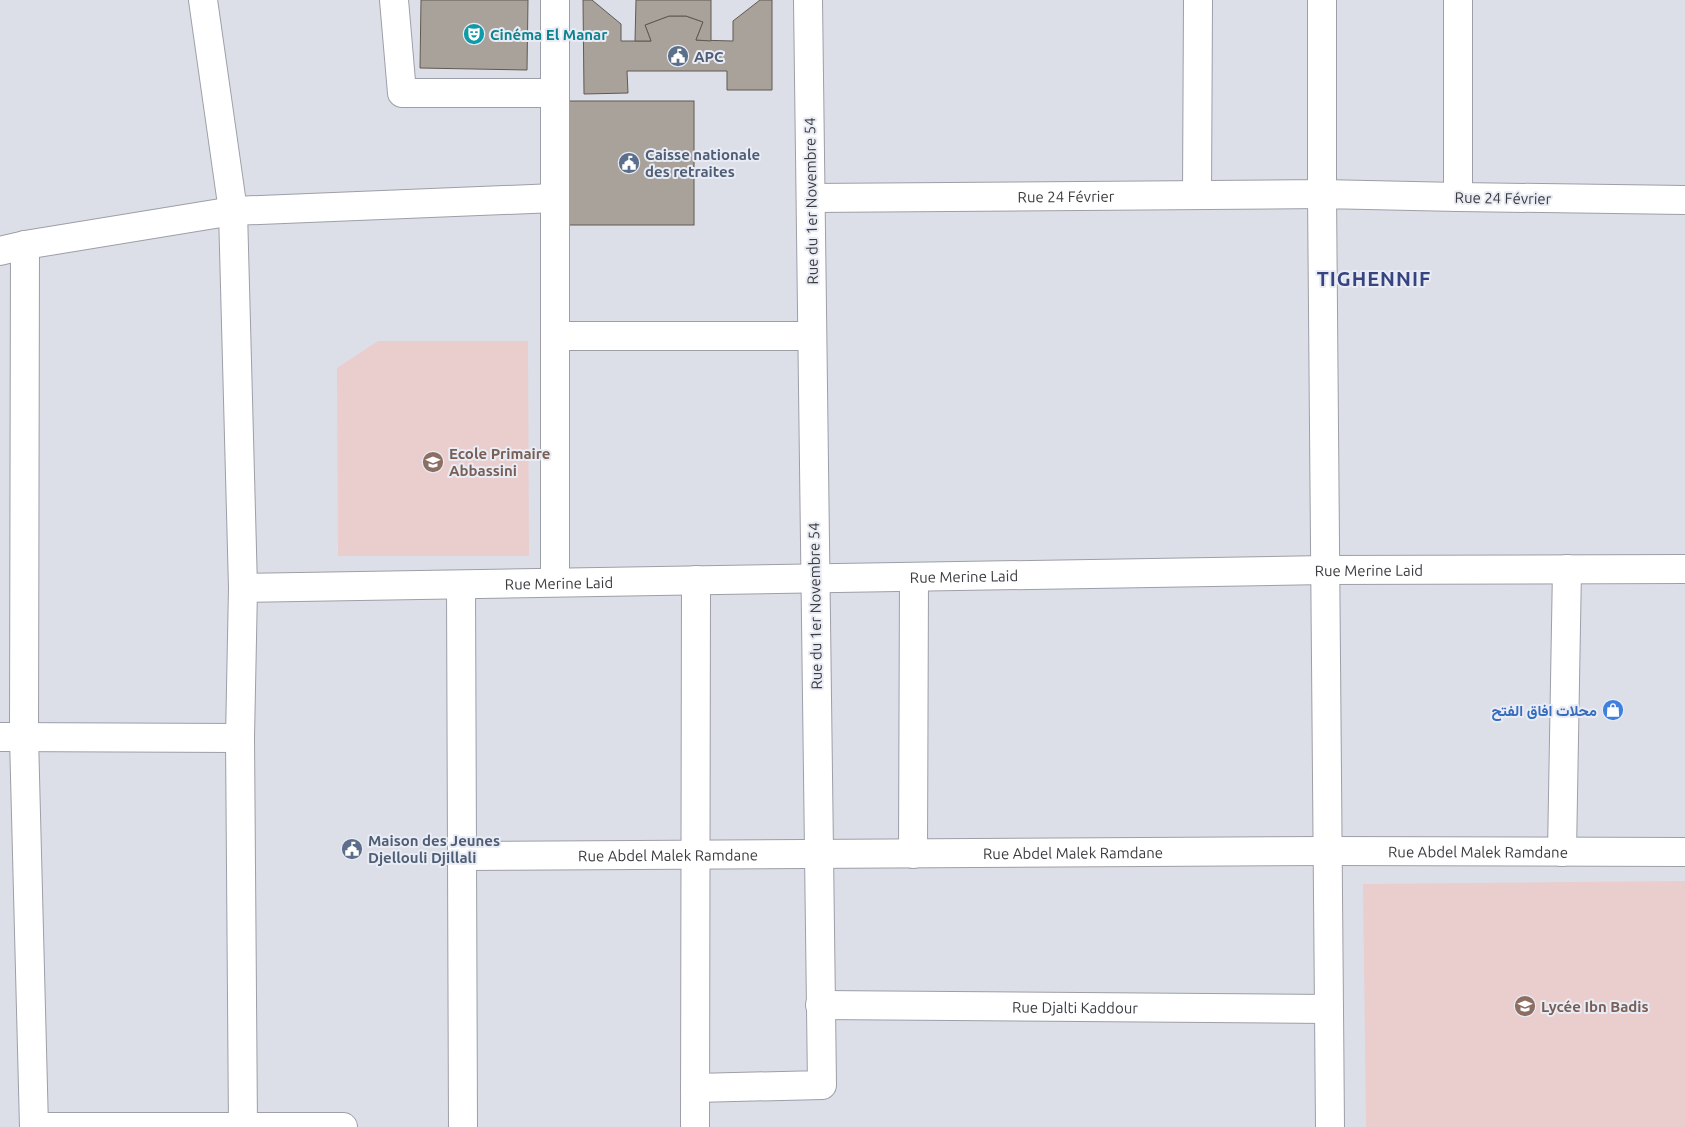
<svg xmlns="http://www.w3.org/2000/svg" width="1685" height="1127" viewBox="0 0 1685 1127" font-family="Ubuntu,Vazirmatn,sans-serif">
	<rect width="100%" height="100%" fill="#dcdfe8"/>
	<g fill="#e9cecd">
		<path d="M378,341H528L529,556H338L337,368Z"/>
		<path d="M1685,881V1127H1366L1363,884Z"/>
	</g>
	<g fill="#a9a29b" stroke="#605953">
		<path d="M421,0H528L527,70L420,68Z"/>
		<path d="M583,0H592L621,24V41H651L645,25L669,16H686L703,22L696,40L733,41V21L760,0H772V90H727V71H627L628,93L584,94Z"/>
		<path d="M636,0H711V41L696,40L703,22L686,16H669L645,25L651,41H635Z"/>
		<rect x="565" y="101" width="129" height="124"/>
	</g>
	<g fill="none" stroke-linecap="round" stroke-linejoin="round">
		<g stroke="#9d9fa8" stroke-width="30">
			<g id="minor">
				<path d="M203,0L233,211L243,588L240,738L243,1127"/>
				<path d="M394,0L402,93H555"/>
				<path d="M555,0V582"/>
				<path d="M1197,195L1198,0"/>
				<path d="M1458,197L1685,200"/>
				<path id="s1" d="M811,198L1322,194V0"/>
				<path d="M25,245L24,737L34,1127"/>
				<path d="M0,251L25,245L233,211L555,198"/>
				<path d="M555,336H812"/>
				<path d="M461,585L463,1127"/>
				<path id="s2" d="M243,588L1325,570L1685,569"/>
				<path d="M0,737L240,738"/>
				<path d="M1562,852L1567,569"/>
				<path d="M913,854L914,577"/>
				<path id="s3" d="M462,856L1327,851L1685,852"/>
				<path id="s4" d="M820,1005L1329,1009"/>
				<path d="M695,1088L822,1085L808,0"/>
				<path d="M39,1127H343"/>
				<path d="M695,1127L696,580"/>
			</g>
		</g>
		<g stroke="#9d9fa8" stroke-width="30">
			<path id="major" d="M1330,1127L1322,194L1458,197V0"/>
		</g>
		<use href="#minor" stroke="#fff" stroke-width="28"/>
		<use href="#major" stroke="#fff" stroke-width="28"/>
	</g>
	<defs>
		<g id="theatre-disc" transform="scale(1.125)"><circle r="9.5" fill="#0f9aa8" stroke="#e9ecf5"/><path d="M-5-5.5Q0-4 5-5.5V0Q5 5 0 6Q-5 5-5 0ZM-3.3-2.5H-1v1.5H-3.3ZM1-2.5H3.3v1.5H1ZM-2.8 1Q0 5.5 2.8 1Z" fill="#fff"/></g>
		<g id="civic-disc" transform="scale(1.125)"><circle r="9.5" fill="#5c6f8a" stroke="#e9ecf5"/><path d="M-.6-6.5H3V-4.5H.6V-3L4-1V1h2V6H-6V1h2V-1L-.6-3ZM-1.2 2.5V6h2.4V2.5Z" fill="#fff"/></g>
		<g id="school-disc" transform="scale(1.125)"><circle r="9.5" fill="#8d6e63" stroke="#e9ecf5"/><path d="M0-5L7-2L0 1L-7-2ZM-4 1L0 2.5L4 1V4Q0 6-4 4Z" fill="#fff"/></g>
		<g id="shop-disc" transform="scale(1.125)"><circle r="9.5" fill="#3f7fe0" stroke="#e9ecf5"/><path d="M-5-2.5h2.3a2.7 3.5 0 0 1 5.4 0H5L5.5 6h-11ZM-1.5-2.5h3a1.5 2.3 0 0 0-3 0Z" fill="#fff"/></g>
	</defs>
	<g fill-rule="evenodd">
		<use href="#theatre-disc" x="474" y="34"/>
		<use href="#civic-disc" x="678" y="56"/>
		<use href="#civic-disc" x="629" y="163"/>
		<use href="#school-disc" x="433" y="462"/>
		<use href="#shop-disc" x="1613" y="710"/>
		<use href="#civic-disc" x="352" y="849"/>
		<use href="#school-disc" x="1525" y="1006"/>
	</g>
	<g text-anchor="middle" dominant-baseline="central" stroke-width="4" stroke-linejoin="round" paint-order="stroke">
		<g font-size="15" font-weight="bold" fill="#0d838f" stroke="#e9ecf5" text-anchor="start">
			<text x="490" y="34">Cinéma El Manar</text>
		</g>
		<g font-size="15" font-weight="bold" fill="#4e5e75" stroke="#e9ecf5" text-anchor="start">
			<text x="694" y="56">APC</text>
			<text x="645" y="154">Caisse nationale<tspan x="645" dy="17">des retraites</tspan></text>
			<text x="368" y="840">Maison des Jeunes<tspan x="368" dy="17">Djellouli Djillali</tspan></text>
		</g>
		<g font-size="15" fill="#3b3c3f" stroke="#e9ecf5">
			<text stroke="none"><textPath href="#s1" startOffset="255">Rue 24 Février</textPath></text>
			<text transform="translate(1503 198) rotate(1)">Rue 24 Février</text>
			<text transform="translate(811 201) rotate(-91)">Rue du 1er Novembre 54</text>
			<text stroke="none"><textPath href="#s2" startOffset="1126">Rue Merine Laid</textPath></text>
			<text stroke="none"><textPath href="#s2" startOffset="721">Rue Merine Laid</textPath></text>
			<text stroke="none"><textPath href="#s2" startOffset="316">Rue Merine Laid</textPath></text>
			<text transform="translate(815 606) rotate(-91)">Rue du 1er Novembre 54</text>
			<text stroke="none"><textPath href="#s3" startOffset="1016">Rue Abdel Malek Ramdane</textPath></text>
			<text stroke="none"><textPath href="#s3" startOffset="611">Rue Abdel Malek Ramdane</textPath></text>
			<text stroke="none"><textPath href="#s3" startOffset="206">Rue Abdel Malek Ramdane</textPath></text>
			<text stroke="none"><textPath href="#s4" startOffset="255">Rue Djalti Kaddour</textPath></text>
		</g>
		<g font-size="15" font-weight="bold" fill="#785e54" stroke="#e9ecf5" text-anchor="start">
			<text x="449" y="453">Ecole Primaire<tspan x="449" dy="17">Abbassini</tspan></text>
			<text x="1541" y="1006">Lycée Ibn Badis</text>
		</g>
		<g font-size="15" font-weight="bold" fill="#366cbe" stroke="#e9ecf5" text-anchor="end">
			<text x="1597" y="710">محلات افاق الفتح</text>
		</g>
		<g font-size="20" font-weight="bold" letter-spacing="1" fill="#36447f" stroke="#e9ecf5">
			<text x="1374" y="278">TIGHENNIF</text>
		</g>
	</g>
</svg>
